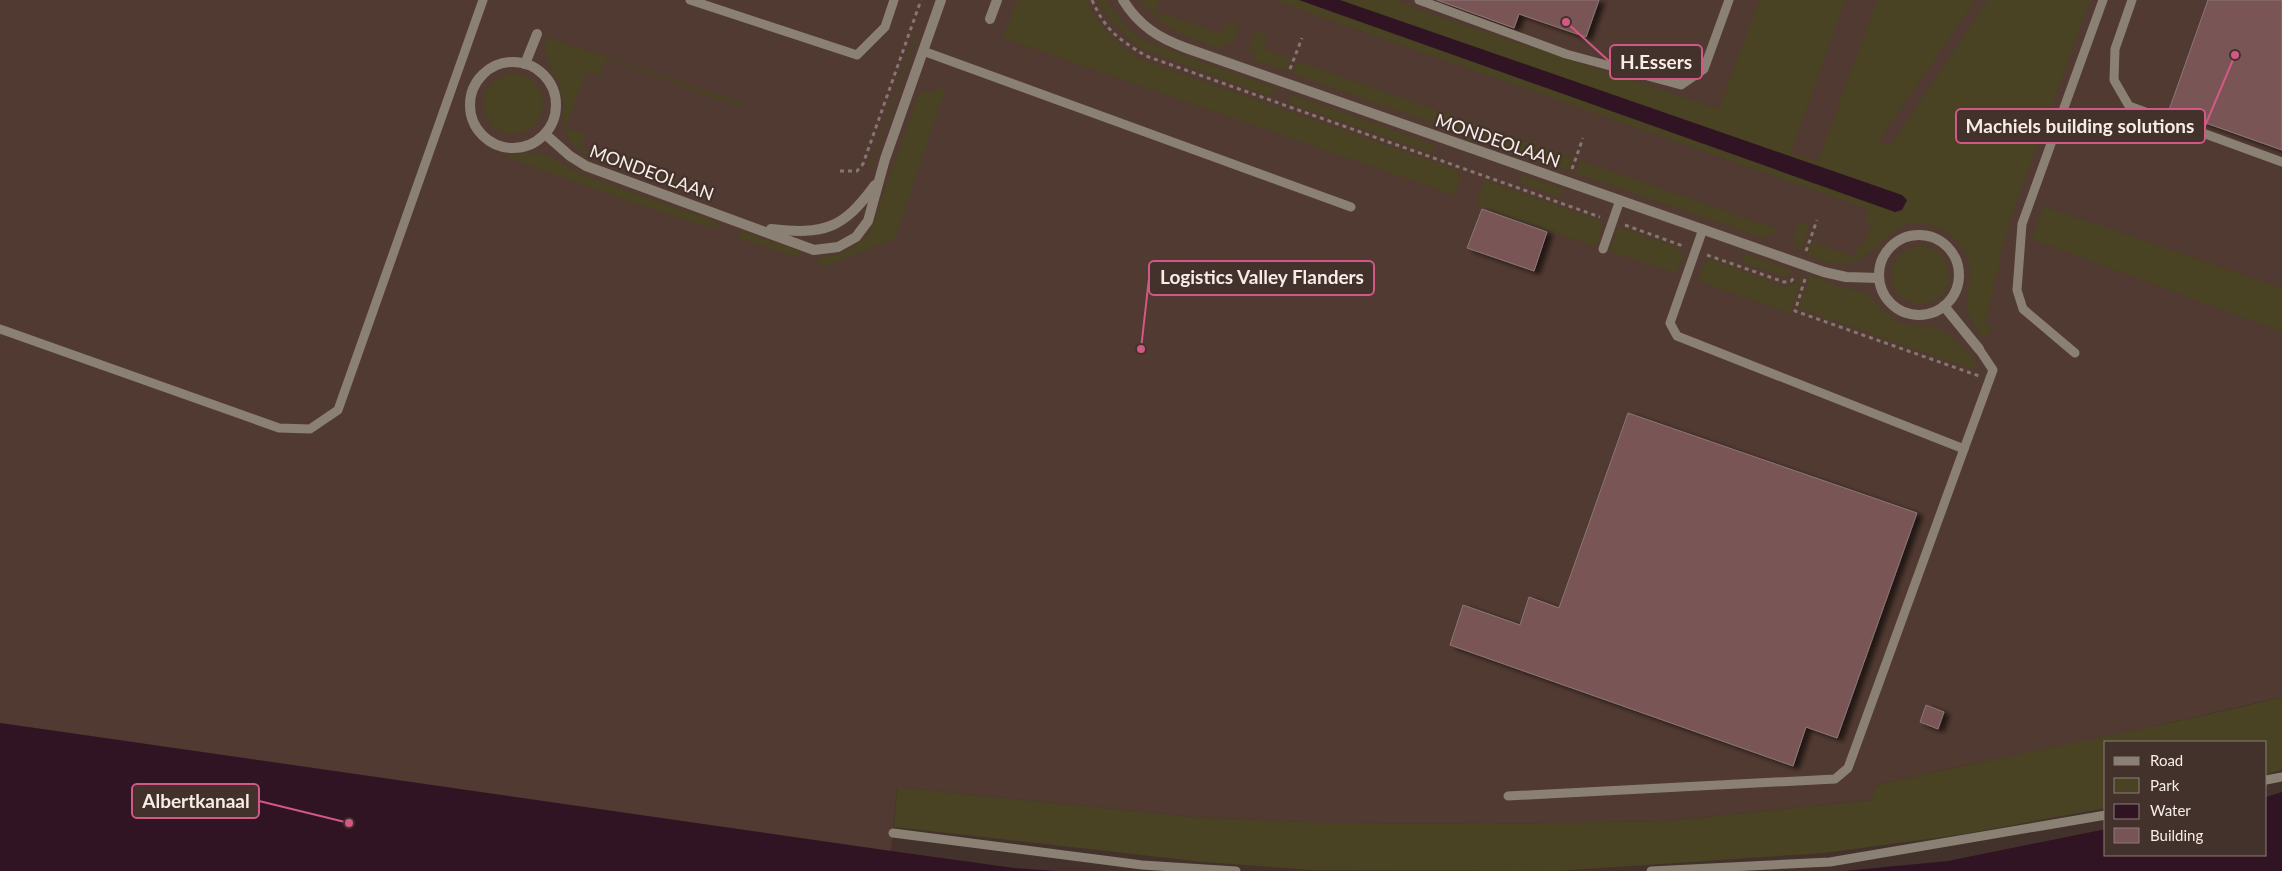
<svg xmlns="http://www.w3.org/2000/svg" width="2282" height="871" viewBox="0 0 2282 871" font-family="Lato,sans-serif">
	<defs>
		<filter id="shadow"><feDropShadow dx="5.5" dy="3" stdDeviation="2.5" flood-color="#0009"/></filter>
	</defs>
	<rect width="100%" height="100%" fill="#42322b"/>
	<path fill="#513a31" d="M0,0H2282V697L2088,741L1961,766L1876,785L1871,800L1666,821L1488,824L1324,823L1194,817L897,787L891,851L0,723Z"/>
	<g fill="#494223">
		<path d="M1017,0H1087C1096,26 1120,45 1142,60L1457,170L1461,180L1454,195L1003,38Z"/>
		<path d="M1097,0H1106L1128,29L1147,42L1278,89L1268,96L1139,48L1112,22Z"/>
		<path d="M1141,0H1159L1155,11L1222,34L1227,22L1239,25L1232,45L1224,43L1221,49C1188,37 1162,30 1141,0Z"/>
		<path d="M1273,0H1397L1418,10L1719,109L1759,0H1845L1791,153L1818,162L1877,0H1975L1878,142L1891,145L1988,0H2090L2008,226L1985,324L1994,328L1983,338C1977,331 1971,321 1968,312C1964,298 1971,284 1970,270C1968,246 1951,232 1930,225C1893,212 1878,260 1845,264C1833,266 1819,259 1808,255L1812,242L1855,257L1860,243L1864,244L1871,226L1865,223L1870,210Z"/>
		<path d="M1255,31L1268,36L1264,49L1290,58L1286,71L1253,60L1255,53L1248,51Z"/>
		<path d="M915,35L917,36L871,168L869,167Z"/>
		<path d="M547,37L745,104L743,108L606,59L599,76L586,72L566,128L585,134L582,149L687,185L686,191L588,156C579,150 571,144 566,134C560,121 565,109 562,95C559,74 539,59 547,37Z"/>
		<path d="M1297,61L1573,158L1569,171L1293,74Z"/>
		<circle cx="513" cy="104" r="30"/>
		<path d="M946,86L895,239L825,266L816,263L819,257C841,257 852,248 869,234L920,91L929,94Z"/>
		<path d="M1287,93L1435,145L1432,153L1291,104Z"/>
		<path d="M528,153C548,153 559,161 575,172L719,223L717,230L633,203L504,156Z"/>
		<path d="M1580,160L1777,229L1775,235L1768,233L1766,239L1575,173Z"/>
		<path d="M1522,175L1563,189L1560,198L1520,183Z"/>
		<path d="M1484,180L1604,222L1596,247L1476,205Z"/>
		<path d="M2043,206L2282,288V332L2032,239Z"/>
		<path d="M1799,221L1810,225L1801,251L1797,250L1799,244L1792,242Z"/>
		<path d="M1618,227L1679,248L1683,256L1676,273L1609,251Z"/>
		<path d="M741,231L802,252L800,258L738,238Z"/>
		<circle cx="1920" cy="275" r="29"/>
		<path d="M1744,253L1794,271L1785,277L1742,262Z"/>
		<path d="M1707,258L1786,287L1796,283L1803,274L1790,313L1698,281Z"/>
		<path d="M1810,275L1841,287L1864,292L1896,321L1909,325L1937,327L1952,337L1977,362L1974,370L1799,308Z"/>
		<path d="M2282,697V770L2266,774V742H2106V808L1958,835L1824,853L1556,871L1312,870L1203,862L894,827L897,787L1194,817L1324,823L1488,824L1666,821L1871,800L1876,785C2011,754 2147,730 2282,697Z"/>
	</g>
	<g fill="#301423">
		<path d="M1299,0H1340L1902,195L1907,200L1902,210L1895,212Z"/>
		<path d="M0,723L891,851L1014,868L1056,871H0Z"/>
		<path d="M2282,792V871H1844L1948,861L2106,829V855H2266V797Z"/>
	</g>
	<g fill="#795456" stroke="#8c7677" filter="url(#shadow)">
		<path d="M1437,0H1599L1586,37L1519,14L1514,28Z"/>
		<path d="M2208,0H2282V150L2169,110Z"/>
		<path d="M1482,209L1547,232L1534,271L1467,248Z"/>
		<path d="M1628,413L1917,513L1837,738L1806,727L1793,766L1450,645L1463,605L1520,625L1529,597L1559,608Z"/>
		<path d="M1926,705L1944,712L1938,729L1920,722Z"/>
	</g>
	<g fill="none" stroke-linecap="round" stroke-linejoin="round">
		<g stroke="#857670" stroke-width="3" stroke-dasharray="4 4" stroke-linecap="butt">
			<path d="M1092,0C1106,31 1117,38 1146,56L1600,217"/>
			<path d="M1290,69L1302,38"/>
			<path d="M1572,169L1583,138"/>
			<path d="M840,171H857L863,164L921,0"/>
			<path d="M1625,225L1683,246"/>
			<path d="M1806,251L1817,220"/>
			<path d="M1707,255L1784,282L1791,281L1795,277"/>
			<path d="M1805,279L1795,311L1979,376"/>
		</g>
		<g stroke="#8b8074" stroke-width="9">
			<path d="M690,0L857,55L885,27L894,0"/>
			<path d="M1419,0L1566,54L1681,85L1704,69L1729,0"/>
			<path d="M2132,0L2115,49L2114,80L2129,106L2282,162"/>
			<path d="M923,51L1351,207"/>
			<path d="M1703,229L1670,323L1677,336L1964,449L1993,370L1979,349"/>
			<path d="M1603,249L1620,200"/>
			<path d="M0,329L279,428L310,429L338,410L483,0"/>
			<path d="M2075,353L2023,309L2017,290L2022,224L2103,0"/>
			<path d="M2266,780L2282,777"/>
			<path d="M1508,796L1835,779L1848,768L1964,449"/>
			<path d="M893,833L1142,865L1236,871"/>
			<path d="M1651,871L1830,862L2106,815"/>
		</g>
		<g stroke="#8b8074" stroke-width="10">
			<path d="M1123,0C1139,26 1159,38 1186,48L1824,272L1846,277L1879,278"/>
			<path d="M990,19L997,0"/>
			<circle cx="513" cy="105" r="43"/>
			<path d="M525,64L537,34"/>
			<path d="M545,134L570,156L586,166L814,250L838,247L856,237L868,221L885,159L941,0"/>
			<path d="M771,229C824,235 843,229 875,185"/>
			<circle cx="1919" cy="275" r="40"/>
			<path d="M1944,306L1979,349"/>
		</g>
	</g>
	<g text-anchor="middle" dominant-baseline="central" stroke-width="4.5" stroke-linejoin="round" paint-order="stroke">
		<g font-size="18" fill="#f8ece8" stroke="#42322b">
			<text transform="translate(1498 140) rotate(19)">MONDEOLAAN</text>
			<text transform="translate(652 172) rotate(20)">MONDEOLAAN</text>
		</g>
	</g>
	<path fill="none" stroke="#d25885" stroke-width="2" d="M1566 22L1610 62M2235 55L2205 126M1141 349L1149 278M349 823L259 801"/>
	<g fill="#d25885" stroke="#42322b" stroke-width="2">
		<circle cx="1566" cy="22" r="5"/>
		<circle cx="2235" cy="55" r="5"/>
		<circle cx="1141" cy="349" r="5"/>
		<circle cx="349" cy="823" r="5"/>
	</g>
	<g fill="#42322b" stroke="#d25885" stroke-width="2">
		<rect x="1610" y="45" width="92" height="34" rx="5"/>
		<rect x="1956" y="109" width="249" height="34" rx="5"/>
		<rect x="1149" y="261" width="225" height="34" rx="5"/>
		<rect x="132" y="784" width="127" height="34" rx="5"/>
	</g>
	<g font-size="19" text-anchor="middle" font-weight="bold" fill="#f8ece8">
		<text x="1656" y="69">H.Essers</text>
		<text x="2080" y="133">Machiels building solutions</text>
		<text x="1262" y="284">Logistics Valley Flanders</text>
		<text x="196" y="808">Albertkanaal</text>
	</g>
	<rect x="2104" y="741" width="162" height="115" fill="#42322b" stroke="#8b7c77"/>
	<rect x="2114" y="757" width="25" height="8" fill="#8b8074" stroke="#8b7c77"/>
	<text x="2150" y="766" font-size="15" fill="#f8ece8">Road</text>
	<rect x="2114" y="778" width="25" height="15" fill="#494223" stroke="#8b7c77"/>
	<text x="2150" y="791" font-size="15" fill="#f8ece8">Park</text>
	<rect x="2114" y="804" width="25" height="15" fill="#301423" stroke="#8b7c77"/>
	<text x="2150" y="816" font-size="15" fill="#f8ece8">Water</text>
	<rect x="2114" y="828" width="25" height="15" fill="#795456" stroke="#8b7c77"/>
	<text x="2150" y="841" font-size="15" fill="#f8ece8">Building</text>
</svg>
